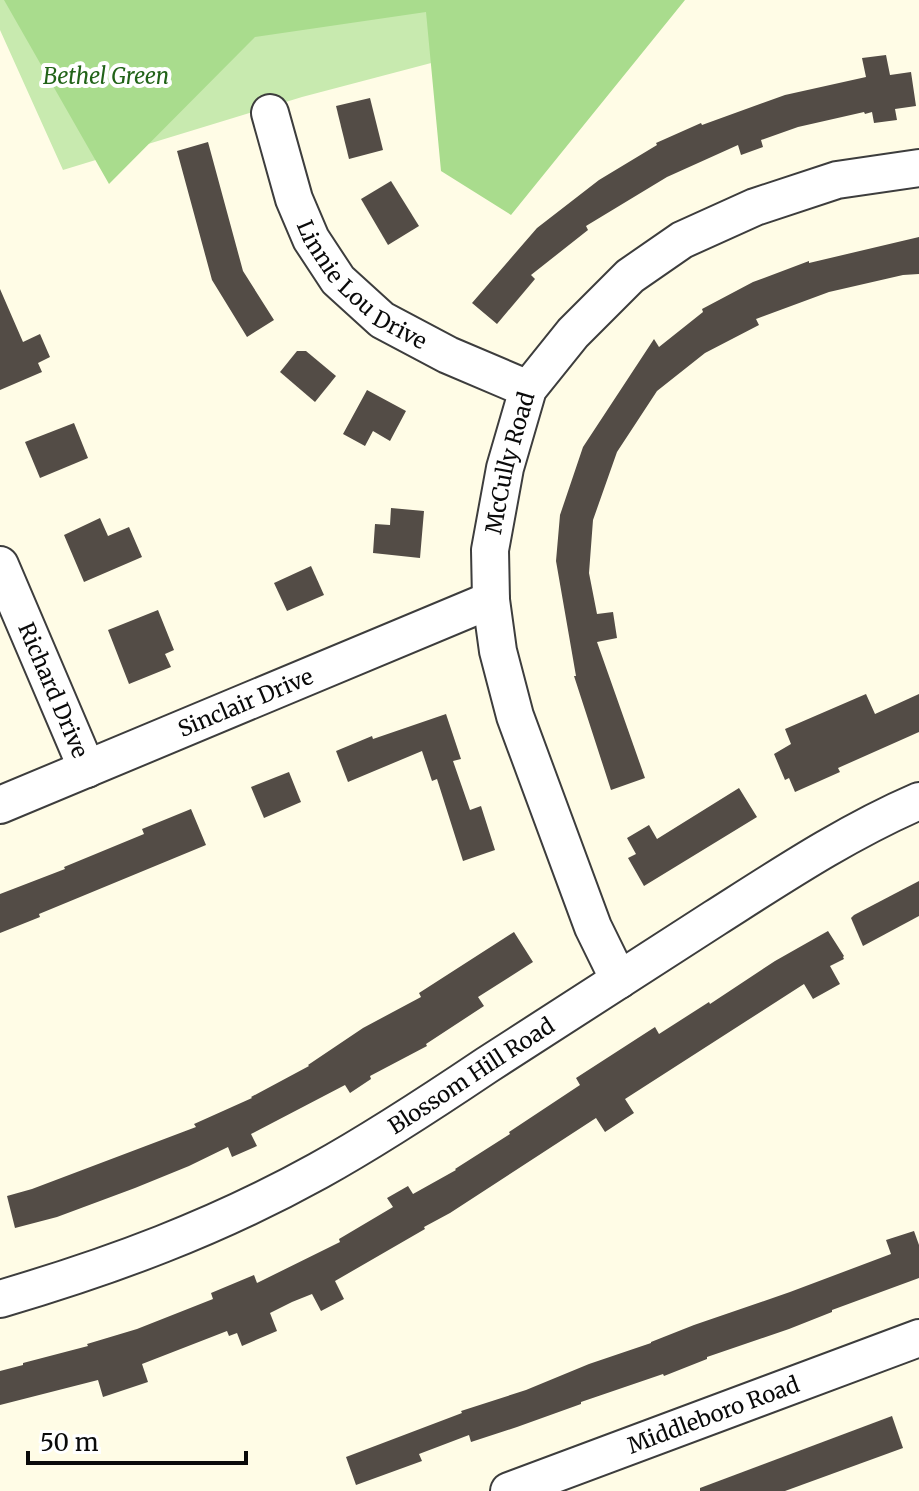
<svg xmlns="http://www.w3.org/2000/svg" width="919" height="1491" viewBox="0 0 919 1491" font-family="Merriweather,serif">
	<rect width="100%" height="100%" fill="#fffce6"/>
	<path fill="#c8eaaf" d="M0,0H671L302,97L63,170L0,30Z"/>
	<path fill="#a9dc8d" d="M4,0H685L511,215L441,171L426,12L255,37L109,184Z"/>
	<g fill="#534c46">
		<path d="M886,55L890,75L911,72L916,106L895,109L897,120L874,123L872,112L865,114L864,112L798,127L761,140L763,147L741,155L738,145L667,177L586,226L588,230L531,275L535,279L497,324L472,303L537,228L599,180L657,145L656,143L701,123L702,125L785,95L866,77L862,58Z"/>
		<path d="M370,98L383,150L349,159L336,106Z"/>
		<path d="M208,142L243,271L274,320L247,337L212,280L177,151Z"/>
		<path d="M391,181L419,226L388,245L361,199Z"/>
		<path d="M919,237V274L903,275L829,292L756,319L759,325L705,353L657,391L617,452L593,520L589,573L597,614L613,612L617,638L597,642L645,778L611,790L574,676H576L556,561L560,515L583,447L654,339L659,347L703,312L702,309L753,282L809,261V263Z"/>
		<path d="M0,289L23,342L40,334L50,357L38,363L42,372L0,390Z"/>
		<path d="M297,351H306L336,376L315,402L280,372Z"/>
		<path d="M367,390L406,411L390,441L373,431L365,446L343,434Z"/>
		<path d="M74,423L88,458L40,478L25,442Z"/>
		<path d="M391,508L424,511L420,558L373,553L375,524L390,525Z"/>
		<path d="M100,518L108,536L129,527L142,557L84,582L64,535Z"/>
		<path d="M311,566L324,595L287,611L274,583Z"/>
		<path d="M158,610L174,650L165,654L171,667L129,684L108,630Z"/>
		<path d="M866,694L875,714L919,694V732L838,768L840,772L795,792L789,778L785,780L774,754L791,744L785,729Z"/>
		<path d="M446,714L461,759L453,761L470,810L481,806L495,850L463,861L437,779L432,781L422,751L348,782L336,751L372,736L373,739Z"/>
		<path d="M289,772L301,802L264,818L251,787Z"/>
		<path d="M739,788L757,817L644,886L628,858L636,854L627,838L649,825L657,839Z"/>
		<path d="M191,809L206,845L39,914L40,917L0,933V894L65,869L64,867L144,834L142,829Z"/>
		<path d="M919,881V916L863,946L851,918L854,915Z"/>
		<path d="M828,931L844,956L843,957L844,959L830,966L840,984L813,999L804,984L625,1099L634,1113L605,1132L596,1118L450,1213L424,1227L425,1229L335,1281L344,1299L321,1311L312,1294L292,1302L270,1313L277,1331L242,1346L237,1333L229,1336L227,1331L142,1364L148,1382L103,1397L98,1380L0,1405V1371L23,1365V1363L88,1346L87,1344L137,1329L213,1299L211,1293L254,1275L257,1283L340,1242L339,1239L393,1207L387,1198L408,1186L413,1194L456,1170L455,1169L510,1134L509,1132L580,1085L576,1078L655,1027L659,1034L709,1002L710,1004L775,961Z"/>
		<path d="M514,932L533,962L478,997L484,1006L426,1044L427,1046L370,1076L371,1079L350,1093L345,1085L251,1134L257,1146L232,1157L228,1147L189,1166L135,1188L57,1217L15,1228L7,1196L32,1189L196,1127L194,1124L252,1098L251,1097L309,1066L308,1065L363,1028L421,997L419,993Z"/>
		<path d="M914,1231L919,1245V1278L832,1310V1312L789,1329L707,1357V1359L664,1376L663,1374L581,1402V1404L517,1427L471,1442L469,1435L419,1454L422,1461L356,1485L346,1457L462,1413L461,1411L526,1390L589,1364L651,1343V1342L694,1325L790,1292L891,1254L886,1240Z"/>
		<path d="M892,1416L903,1448L785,1491H700V1488Z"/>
	</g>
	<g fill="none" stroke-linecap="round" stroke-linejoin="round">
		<g stroke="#3d3d3d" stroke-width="40">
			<g id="minor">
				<path id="s1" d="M270,113L294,199L311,239L338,280L382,320L448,355L528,389"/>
				<path id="s2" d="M0,565L87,769"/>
				<path id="s3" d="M0,805L491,600"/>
				<path id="s4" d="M619,980L593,927L515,716L498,651L491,600L490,550L505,468L528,389L573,333L630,276L682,240L755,207L837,180L919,168"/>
				<path id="s5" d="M0,1299C112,1266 215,1228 318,1171C376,1139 432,1102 487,1065C563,1016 639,967 715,918C781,876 847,832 919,801"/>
				<path id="s6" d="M509,1491L919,1338"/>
			</g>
		</g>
		<use href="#minor" stroke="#fff" stroke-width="36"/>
	</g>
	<g text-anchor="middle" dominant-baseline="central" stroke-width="8" stroke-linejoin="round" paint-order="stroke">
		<g font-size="22" font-style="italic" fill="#216318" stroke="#fff">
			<text x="106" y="76">Bethel Green</text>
		</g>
		<g font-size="22" fill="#0a0a0a" stroke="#fff">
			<text stroke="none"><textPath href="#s1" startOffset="202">Linnie Lou Drive</textPath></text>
			<text stroke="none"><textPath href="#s4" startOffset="542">McCully Road</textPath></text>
			<text stroke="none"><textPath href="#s2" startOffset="136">Richard Drive</textPath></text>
			<text stroke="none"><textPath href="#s3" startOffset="266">Sinclair Drive</textPath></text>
			<text stroke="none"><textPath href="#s5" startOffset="524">Blossom Hill Road</textPath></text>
			<text stroke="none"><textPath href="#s6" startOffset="218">Middleboro Road</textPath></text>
		</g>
	</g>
	<path d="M28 1451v12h218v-12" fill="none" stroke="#0a0a0a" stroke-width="4"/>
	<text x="40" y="1451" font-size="24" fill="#0a0a0a" stroke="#ffffff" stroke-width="6" paint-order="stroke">50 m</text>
</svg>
